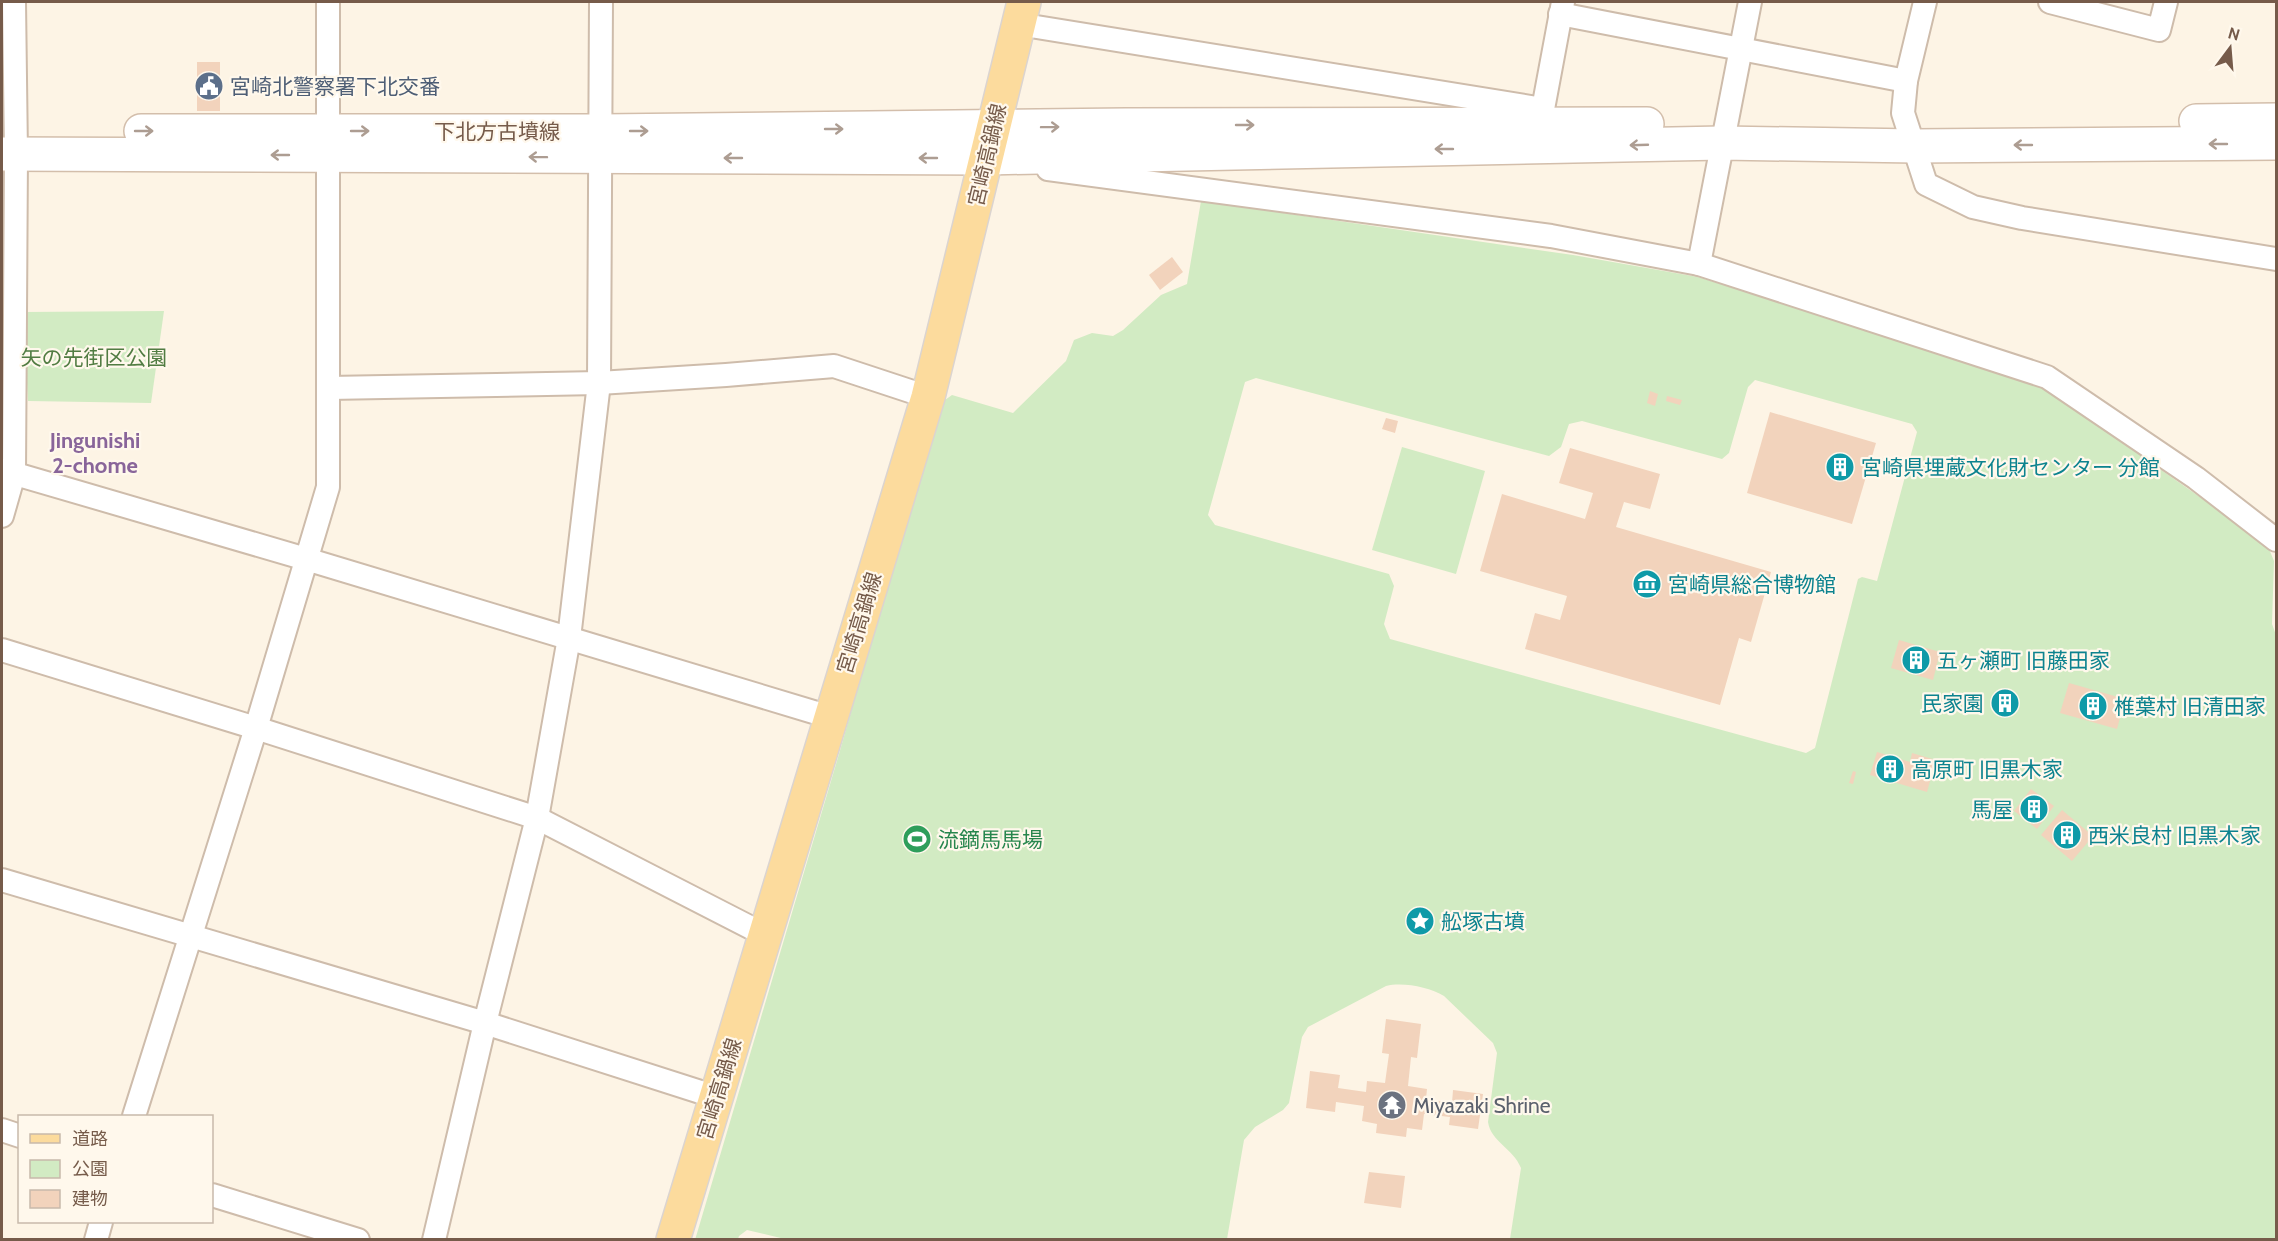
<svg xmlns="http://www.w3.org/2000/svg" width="2278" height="1241" viewBox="0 0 2278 1241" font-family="Cabin,'Noto Sans JP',sans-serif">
	<rect width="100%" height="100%" fill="#fdf4e5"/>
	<g fill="#d2ebc3" fill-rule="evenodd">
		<path d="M1201,201L1573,255L1698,277L2037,383L2267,544L2274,561L2272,624L2276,635V1239H1510L1521,1168C1513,1148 1491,1142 1488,1122L1497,1053L1493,1043L1444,996C1429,987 1403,982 1386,986L1308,1027L1302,1037L1289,1103L1283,1110L1255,1127L1244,1140L1227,1239L789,1240L747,1230L739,1236L738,1239L695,1240L839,754L938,405L952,395L1013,413L1066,361L1074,340L1092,333L1113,336L1123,330L1161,295L1187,284ZM1256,378L1549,456L1561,447L1569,424L1582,421L1722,459L1729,453L1748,387L1755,380L1912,424L1917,432L1877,581L1862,577L1858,579L1815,748L1806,753L1390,639L1384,624L1394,586L1389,574L1215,525L1208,515L1245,382Z"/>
		<path d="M164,311L151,403L28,401L23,312Z"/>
		<path d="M1402,447L1485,471L1456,574L1372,550Z"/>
	</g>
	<g fill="#f2d3bc">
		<rect x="197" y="62" width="23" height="49"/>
		<path d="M1172,257L1183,272L1160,290L1149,275Z"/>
		<path d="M1650,391L1658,394L1655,406L1647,403Z"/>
		<path d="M1667,396L1682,400L1680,405L1666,401Z"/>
		<path d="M1770,412L1876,443L1852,524L1747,493Z"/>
		<path d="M1386,418L1398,421L1395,433L1382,429Z"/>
		<path d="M1570,448L1660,474L1650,509L1624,502L1616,527L1771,572L1751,642L1739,638L1720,705L1525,649L1535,613L1560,620L1567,596L1480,571L1502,494L1585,519L1593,493L1559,483Z"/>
		<path d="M1899,640L1940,652L1933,680L1891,668Z"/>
		<path d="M2069,683L2125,699L2117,729L2060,713Z"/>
		<path d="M1998,694L2016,699L2012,713L1994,708Z"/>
		<path d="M1877,752L1910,762L1912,753L1936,760L1927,792L1870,775Z"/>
		<path d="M1853,771L1856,772L1853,784L1849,783Z"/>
		<path d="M2031,789L2054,806L2037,829L2014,811Z"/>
		<path d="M2062,810L2093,836L2072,861L2041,835Z"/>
		<path d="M1386,1019L1421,1024L1417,1058L1411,1057L1408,1086L1427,1089L1426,1099L1452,1103L1453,1090L1483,1094L1478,1129L1449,1125L1450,1117L1424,1114L1422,1130L1407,1128L1406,1137L1376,1133L1377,1124L1362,1121L1364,1106L1336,1102L1335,1112L1306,1108L1310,1071L1340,1075L1338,1088L1366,1092L1367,1081L1385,1083L1389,1054L1382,1053Z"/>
		<path d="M1369,1172L1405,1176L1401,1208L1364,1203Z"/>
	</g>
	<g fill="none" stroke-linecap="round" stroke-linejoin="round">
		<g stroke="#cebcab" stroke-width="26">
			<g id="street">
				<path d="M1925,2L1906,81L1903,113L1926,184L1973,207L2022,218L2276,259"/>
				<path d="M2050,2L2159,30L2166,2"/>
				<path d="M1560,14L1906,81"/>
				<path d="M1018,24L1543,109"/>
				<path d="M1548,122L1543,109L1563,2"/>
				<path d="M1048,169L1551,236L1699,264L2047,377L2196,478L2276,540"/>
				<path d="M1699,264L1750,2"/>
				<path d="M329,388L599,383L726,375L834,366L928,397"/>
				<path d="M2,470L306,559L830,717"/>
				<path d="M2,516L14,474L16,154L14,2"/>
				<path d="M2,650L256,728L537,818L765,935"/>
				<path d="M2,880L485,1023L716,1097"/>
				<path d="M134,1116L256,728L328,487V2"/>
				<path d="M2,1130L20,1136"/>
				<path d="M212,1195L358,1240"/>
				<path d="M96,1240L101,1222"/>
				<path d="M434,1240L485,1023L537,818L569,638L599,383L601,2"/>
			</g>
		</g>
		<g stroke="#d3beab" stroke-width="36">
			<g id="secondary">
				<path d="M2196,121L2276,120"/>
				<path d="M141,131H602L1126,125L1647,124"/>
				<path d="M2,154L987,158L1722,143L1915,146L2276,143"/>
			</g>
		</g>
		<g stroke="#dbd4d0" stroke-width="36">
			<path id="primary" d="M673,1240L928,397L1024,2"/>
		</g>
		<use href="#street" stroke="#fff" stroke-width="22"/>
		<use href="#secondary" stroke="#fff" stroke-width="33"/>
		<use href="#primary" stroke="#fcdb9d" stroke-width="33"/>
	</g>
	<defs><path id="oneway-shaft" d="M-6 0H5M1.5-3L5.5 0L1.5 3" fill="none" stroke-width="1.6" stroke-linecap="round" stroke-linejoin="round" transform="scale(1.5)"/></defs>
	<g stroke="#ad9d92">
		<use href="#oneway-shaft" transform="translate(1245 125)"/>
		<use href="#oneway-shaft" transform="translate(1050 127) rotate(-1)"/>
		<use href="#oneway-shaft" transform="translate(834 129)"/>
		<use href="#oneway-shaft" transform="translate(144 131)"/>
		<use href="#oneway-shaft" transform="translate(360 131)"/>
		<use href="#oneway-shaft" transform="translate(639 131)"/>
		<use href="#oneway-shaft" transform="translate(2218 144) rotate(180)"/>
		<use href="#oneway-shaft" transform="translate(1639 145) rotate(178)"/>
		<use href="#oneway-shaft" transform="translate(2023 145) rotate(180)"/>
		<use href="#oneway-shaft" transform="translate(1444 149) rotate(180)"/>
		<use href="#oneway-shaft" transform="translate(280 155) rotate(-180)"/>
		<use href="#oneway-shaft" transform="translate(538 157) rotate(-179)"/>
		<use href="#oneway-shaft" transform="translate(733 158) rotate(-180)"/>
		<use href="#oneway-shaft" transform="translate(928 158) rotate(-180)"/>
	</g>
	<defs>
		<g id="civic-disc" transform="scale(1.5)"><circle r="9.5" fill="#5c6f8a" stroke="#fff8ec"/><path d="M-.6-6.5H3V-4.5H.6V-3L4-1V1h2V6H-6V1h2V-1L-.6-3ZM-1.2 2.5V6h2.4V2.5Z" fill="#fff"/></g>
		<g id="building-disc" transform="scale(1.5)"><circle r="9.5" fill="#0f9aa8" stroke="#fff8ec"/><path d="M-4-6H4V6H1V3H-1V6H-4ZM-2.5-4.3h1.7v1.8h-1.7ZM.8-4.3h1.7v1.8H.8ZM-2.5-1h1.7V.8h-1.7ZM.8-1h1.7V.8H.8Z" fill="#fff"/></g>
		<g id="museum-disc" transform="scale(1.5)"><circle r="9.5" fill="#0f9aa8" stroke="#fff8ec"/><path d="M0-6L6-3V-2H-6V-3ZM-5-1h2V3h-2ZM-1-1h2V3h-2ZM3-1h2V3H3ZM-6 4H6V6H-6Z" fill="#fff"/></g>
		<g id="stadium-disc" transform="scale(1.5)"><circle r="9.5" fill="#2e9e5b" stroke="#fff8ec"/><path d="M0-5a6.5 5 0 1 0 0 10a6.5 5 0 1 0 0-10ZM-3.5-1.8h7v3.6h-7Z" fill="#fff"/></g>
		<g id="sight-disc" transform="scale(1.5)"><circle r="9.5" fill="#0f9aa8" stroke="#fff8ec"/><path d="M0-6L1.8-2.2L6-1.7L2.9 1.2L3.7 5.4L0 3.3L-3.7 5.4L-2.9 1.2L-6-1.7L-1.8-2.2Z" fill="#fff"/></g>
		<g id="temple-disc" transform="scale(1.5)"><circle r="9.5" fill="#6b7280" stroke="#fff8ec"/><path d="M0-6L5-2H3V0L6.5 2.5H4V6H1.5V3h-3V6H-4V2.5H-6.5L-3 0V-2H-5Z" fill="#fff"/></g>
	</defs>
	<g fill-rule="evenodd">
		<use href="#civic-disc" x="209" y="86"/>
		<use href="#building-disc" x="1840" y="467"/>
		<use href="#museum-disc" x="1647" y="584"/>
		<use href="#building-disc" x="1916" y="660"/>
		<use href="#building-disc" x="2005" y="703"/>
		<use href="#building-disc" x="2093" y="706"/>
		<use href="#building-disc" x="1890" y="769"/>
		<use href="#building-disc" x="2034" y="809"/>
		<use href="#building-disc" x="2067" y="835"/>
		<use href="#stadium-disc" x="917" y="839"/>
		<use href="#sight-disc" x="1420" y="921"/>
		<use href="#temple-disc" x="1392" y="1105"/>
	</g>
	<g text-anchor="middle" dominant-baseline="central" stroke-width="4.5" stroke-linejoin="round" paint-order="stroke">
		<g font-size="21" fill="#4e5e75" stroke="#fff8ec" text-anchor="start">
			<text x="230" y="86">宮崎北警察署下北交番</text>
		</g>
		<g font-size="21" fill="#765b4a" stroke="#fff8ec">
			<text x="497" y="131">下北方古墳線</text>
			<text transform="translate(987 155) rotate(-77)">宮崎高鍋線</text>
			<text transform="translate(859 623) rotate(-73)">宮崎高鍋線</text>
			<text transform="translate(719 1089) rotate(-73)">宮崎高鍋線</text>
		</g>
		<g font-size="21" fill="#517c42" stroke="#fff8ec">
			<text x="94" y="357">矢の先街区公園</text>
		</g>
		<g font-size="21" fill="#0d838f" stroke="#fff8ec" text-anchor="start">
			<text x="1861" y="467">宮崎県埋蔵文化財センター 分館</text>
			<text x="1668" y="584">宮崎県総合博物館</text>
			<text x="1937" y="660">五ヶ瀬町 旧藤田家</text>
			<text x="1984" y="703" text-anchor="end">民家園</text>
			<text x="2114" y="706">椎葉村 旧清田家</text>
			<text x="1911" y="769">高原町 旧黒木家</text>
			<text x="2013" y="809" text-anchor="end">馬屋</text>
			<text x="2088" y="835">西米良村 旧黒木家</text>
			<text x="1441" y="921">舩塚古墳</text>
		</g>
		<g font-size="21" fill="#27864d" stroke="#fff8ec" text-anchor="start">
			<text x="938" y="839">流鏑馬馬場</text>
		</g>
		<g font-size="21" fill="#5b616d" stroke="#fff8ec" text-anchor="start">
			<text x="1413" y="1105">Miyazaki Shrine</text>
		</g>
		<g font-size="22" font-weight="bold" fill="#89659a" stroke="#fff8ec">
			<text x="95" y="440">Jingunishi<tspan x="95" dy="25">2-chome</tspan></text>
		</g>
	</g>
	<rect width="2278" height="1241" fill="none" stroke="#765b4a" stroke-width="6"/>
	<rect x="18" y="1115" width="195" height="108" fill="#fff8ec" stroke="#c8b9ab" stroke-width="1.5"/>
	<rect x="30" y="1134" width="30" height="9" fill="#fcdb9d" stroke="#c8b9ab" stroke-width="1.5"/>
	<text x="72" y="1145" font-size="18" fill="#765b4a">道路</text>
	<rect x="30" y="1160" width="30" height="18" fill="#d2ebc3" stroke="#c8b9ab" stroke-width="1.5"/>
	<text x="72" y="1175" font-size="18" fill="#765b4a">公園</text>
	<rect x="30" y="1190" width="30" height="18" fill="#f2d3bc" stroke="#c8b9ab" stroke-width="1.5"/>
	<text x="72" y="1205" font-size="18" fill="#765b4a">建物</text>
	<g transform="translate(2230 48) rotate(16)" stroke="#fff8ec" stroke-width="4.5" paint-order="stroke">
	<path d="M0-4.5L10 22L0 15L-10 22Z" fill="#765b4a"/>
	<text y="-9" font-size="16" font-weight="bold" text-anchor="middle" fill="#765b4a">N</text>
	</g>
</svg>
